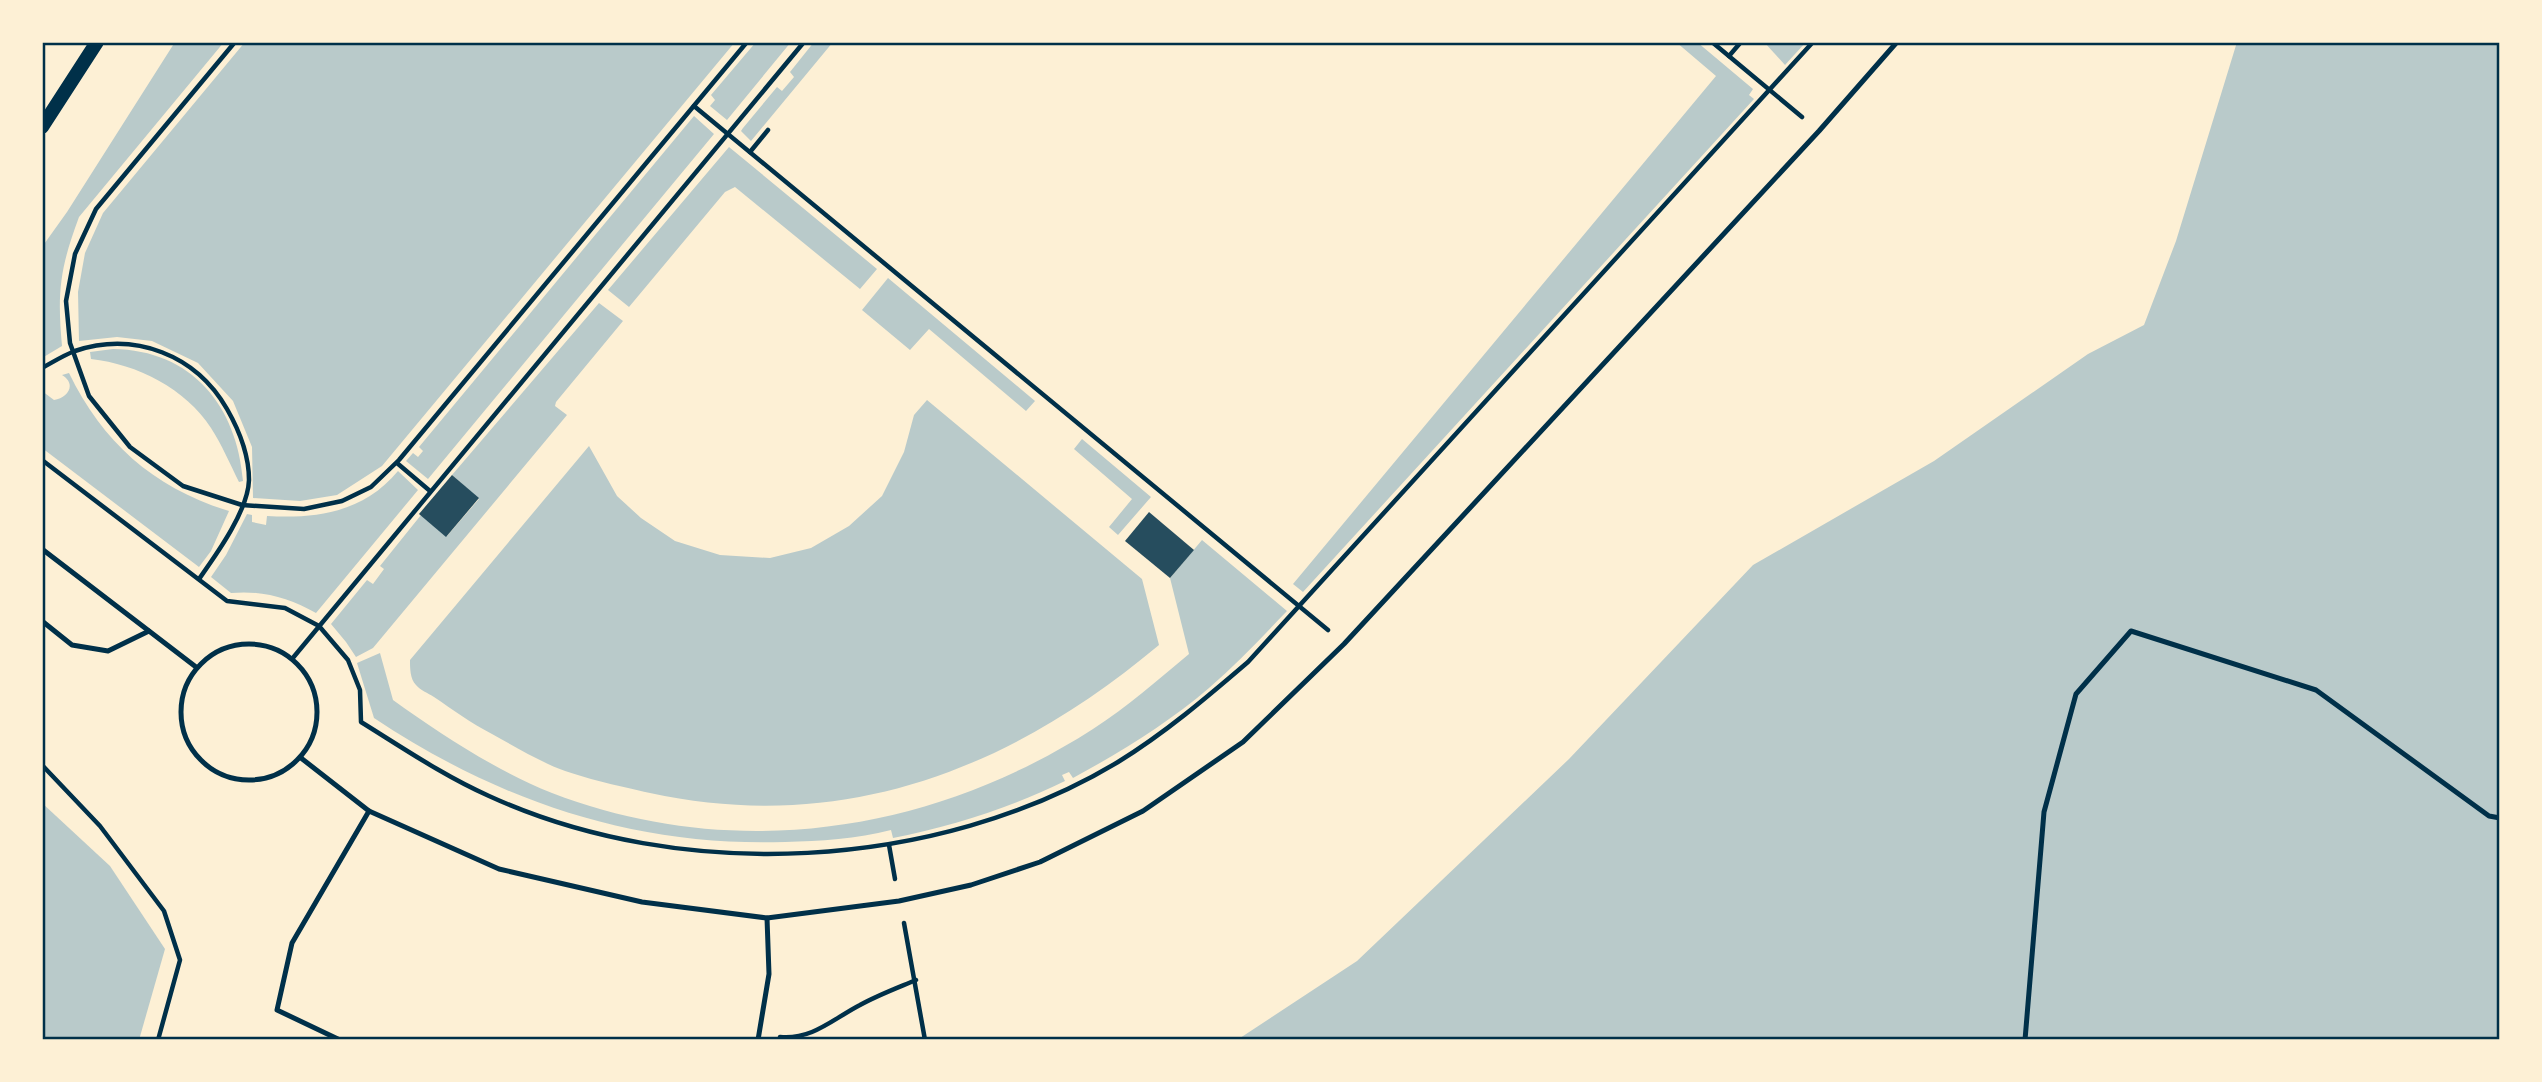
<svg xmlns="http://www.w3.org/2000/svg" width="2542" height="1082" viewBox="0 0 2542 1082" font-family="'Golos Text',sans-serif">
	<rect width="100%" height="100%" fill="#fdf0d5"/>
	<g fill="#b9caca">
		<path d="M175,42H224L79,217C60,268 57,292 62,346L42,358V247L67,212Z"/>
		<path d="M245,42H735L382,466L337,495L300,501L253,498L252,447L233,401L198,363L152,341L117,337L79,341L78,292L85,253L103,213Z"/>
		<path d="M756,42H791L727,120L710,106L715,100L711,95Z"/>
		<path d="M814,42H833L751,141L741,131L743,128L777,87L782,91L794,77L790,72Z"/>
		<path d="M1676,42H1697L1753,89L1749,95L1754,99L1303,592L1293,584L1716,76Z"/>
		<path d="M1764,42H1806L1785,65Z"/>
		<path d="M2237,42H2500V1040H1237L1357,961L1569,759L1753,565L1934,461L2088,354L2144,325L2176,241Z"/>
		<path d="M694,116L714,134L428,479L406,461L413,453L418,457L423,451L419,447Z"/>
		<path d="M729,147L877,269L860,289L735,187L725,192L629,307L608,290Z"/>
		<path d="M888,278L1035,401L1026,411L929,329L910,350L862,310Z"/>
		<path d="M599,303L623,321L556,402L555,406L567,415L373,648L356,657L346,642L331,624L367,580L373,584L384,569L380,566L421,515L447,536L479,499L452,475Z"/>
		<path d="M113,349C192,350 237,406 243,481L239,482C230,464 222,445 211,428C186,389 137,364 91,359L90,352Z"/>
		<path d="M69,373C103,443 154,488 229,511L211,551L199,567L42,448V391L54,400C68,398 77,384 62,375Z"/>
		<path d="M927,400L1142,579L1159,645C1011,769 844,835 650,793C619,786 576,777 548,764C529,755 510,744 492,734C471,723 453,710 434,697C428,693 420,690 416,685C410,679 410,668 410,660L589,446L617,496L641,518L675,541L720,555L770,558L811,548L849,526L882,496L904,452L914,415Z"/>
		<path d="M1082,439L1151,497L1118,535L1109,527L1132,499L1074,449Z"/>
		<path d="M398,471L418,490L316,613C289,598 262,590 231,593L211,577L226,555L247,514L252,515V522L266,525L267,516C317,519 364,512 398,471Z"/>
		<path d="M1202,540L1287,611C1262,637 1237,664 1209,688C1168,723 1121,752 1073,778L1069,772L1062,775L1065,781C1010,808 952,826 893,838L891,830C857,839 820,841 785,842C633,847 499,801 374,718L357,663L380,653L393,700C442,735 495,770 552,793C734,863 931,833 1093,729C1127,707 1158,680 1189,654L1170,578Z"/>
		<path d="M42,803L110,866L165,949L139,1040H42Z"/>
	</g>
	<g fill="#264d5e">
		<path d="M452,475L479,498L446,537L419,514Z"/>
		<path d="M1149,512L1194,550L1170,578L1125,541Z"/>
	</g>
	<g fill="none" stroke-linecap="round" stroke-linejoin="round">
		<g stroke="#003049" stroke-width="4.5">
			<path d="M235,42L96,209L75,254L66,301L70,343L89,396L130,447L183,486L242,505L304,509L342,501L371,487L399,460L747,42"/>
			<path d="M1712,42L1802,117"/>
			<path d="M1729,56L1741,42"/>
			<path d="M694,106L1328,630"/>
			<path d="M750,152L768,130"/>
			<path d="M42,368C53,362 64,355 75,351C135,331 196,355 227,409C239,430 249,455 249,480C248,511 216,555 199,579"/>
			<path d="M42,460L227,601L285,608L319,626L348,660L360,690L361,722C403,748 444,776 489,796C681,884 937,871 1118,762C1165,733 1206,698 1248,662L1813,42"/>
			<path d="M397,463L430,491"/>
			<path d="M292,659L804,42"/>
			<path d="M42,765L100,826L164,911L180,960L158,1040"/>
			<path d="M889,845L895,879"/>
			<path d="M904,923L925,1040"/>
			<path d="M780,1037C812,1040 833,1019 860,1005C878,995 897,988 916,980"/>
		</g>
		<g stroke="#003049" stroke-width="5">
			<path d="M42,549L196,667"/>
			<path d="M42,621L72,645L108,651L149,631"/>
			<circle cx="249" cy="712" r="68"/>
			<path d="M301,758L369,811L499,869L642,902L767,918L899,901L971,885L1040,862L1143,811L1243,742L1344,644L1819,131L1897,42"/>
			<path d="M340,1040L277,1010L292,943L369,811"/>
			<path d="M758,1040L769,974L767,918"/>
			<path d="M2025,1040L2044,812L2076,694L2131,631L2316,690L2489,816L2500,818"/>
		</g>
		<path stroke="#003049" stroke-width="14" d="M42,127L97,42"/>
	</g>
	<rect width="2542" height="1082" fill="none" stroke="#fdf0d5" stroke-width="88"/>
	<rect x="44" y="44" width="2454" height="994" fill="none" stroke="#003049" stroke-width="2.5"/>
</svg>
